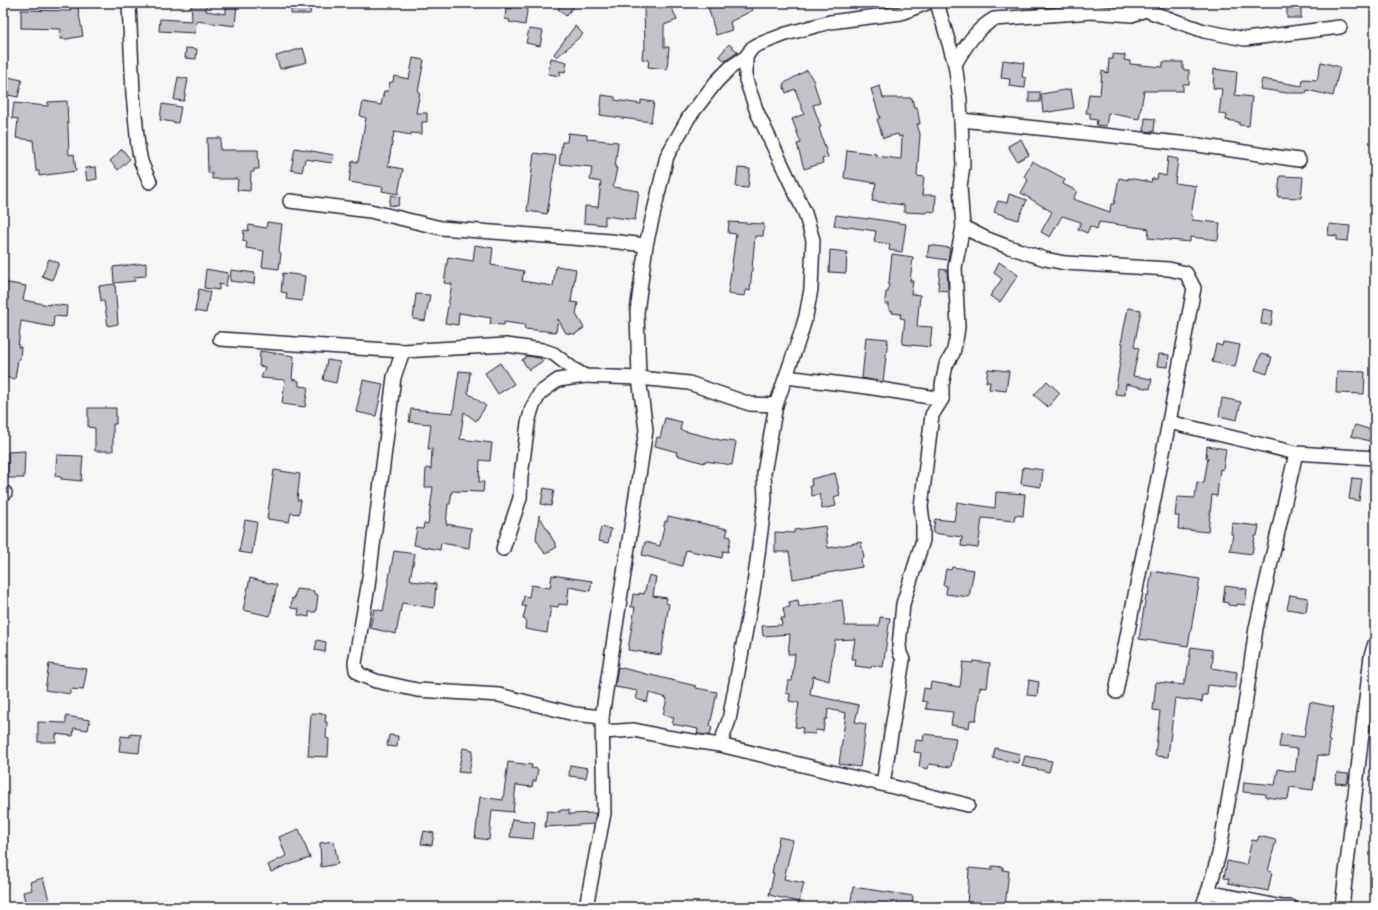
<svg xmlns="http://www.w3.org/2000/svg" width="1378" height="910" viewBox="0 0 1378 910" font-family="Mynerve,sans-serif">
	<rect width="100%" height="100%" fill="#f6f6f7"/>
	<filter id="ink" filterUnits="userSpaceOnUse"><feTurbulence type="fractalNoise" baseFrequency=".025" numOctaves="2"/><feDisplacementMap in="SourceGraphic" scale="8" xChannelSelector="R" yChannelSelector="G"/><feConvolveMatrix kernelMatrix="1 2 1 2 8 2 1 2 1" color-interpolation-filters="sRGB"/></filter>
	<g filter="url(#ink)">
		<g fill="#c2c2c9" stroke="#22223b">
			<path d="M71,3H77L83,36L67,39H60L61,29L21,28V10L70,11Z"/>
			<path d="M191,3H206V11L226,14V3H237L235,26L196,21L195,33L159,31L160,19L192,21Z"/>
			<path d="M291,3H311L310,14H291Z"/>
			<path d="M518,3L528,4L525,25L509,22L510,20L505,19L506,8L512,9V6L517,7Z"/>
			<path d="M563,3H576L566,16L558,9Z"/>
			<path d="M644,3H670L677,20L664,25V47H669L667,69L648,67L649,60L642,59L643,50H645Z"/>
			<path d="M707,3H750L753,10L730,22L732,30L716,35Z"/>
			<rect x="1287" y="3" width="14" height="15"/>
			<path d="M575,26L583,34L557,57L554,54Z"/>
			<path d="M529,29L543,31L540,46L526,43Z"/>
			<path d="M729,44L738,52L725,61L719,56Z"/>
			<path d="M186,48L197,49L196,59L185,58Z"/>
			<path d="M303,48L307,62L280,69L276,56Z"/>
			<path d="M1113,54L1125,55L1124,60L1130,61V64L1163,67V62H1183V70H1189V84H1183V91H1144L1139,119L1108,113L1106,126L1096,125L1097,120L1090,119V113H1086L1089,94L1100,95L1102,71L1108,73L1109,59H1113Z"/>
			<path d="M413,58L424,60L418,92H420L416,113H427V122H422V134L411,133V135L394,132L388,166L403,169L398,194L382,191L383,187L349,182L352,161L358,162L366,118L360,116L363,102L381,105L384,91H388L390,82H393L394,76L409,79Z"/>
			<path d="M551,58L567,62L565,72L560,71V76L548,74Z"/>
			<path d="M1003,60L1024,63L1022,77L1026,78L1025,88L1009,86L1010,79L1001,78Z"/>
			<path d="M1321,62L1340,67L1333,96L1307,90L1306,93H1287L1260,89L1262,79L1302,86L1303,79L1317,80Z"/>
			<path d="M1214,69L1237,72L1235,95L1252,97L1249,126L1239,125V122L1226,120L1227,115L1219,114L1222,89L1213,88Z"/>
			<path d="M807,70L813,80L820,103L813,105L821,127L819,128L828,157L822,159L823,163L804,169L797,144L801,143L792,119L804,114L795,89L786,93L783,84Z"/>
			<path d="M3,76L22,80L18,97L3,94Z"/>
			<path d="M178,77L188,79L184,101L174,100Z"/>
			<path d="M880,86L883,98H912L914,107H917L920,124H917L920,134L917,176L924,177L922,195H936L935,212L927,211V213L904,212V205L872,201L876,183L844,178L847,150L876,154V156L901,159L902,136L899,137L898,134L883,138L877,119L880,118L871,89Z"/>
			<path d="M1071,89L1074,108L1049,112V111L1043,112L1041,94Z"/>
			<rect x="1029" y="92" width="11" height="10"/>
			<path d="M602,95L615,97V100L641,104V100L654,102L651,122L600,115Z"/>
			<path d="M67,101L69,155L74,154L76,171L39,176V171H36L33,140L16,138L18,119L12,118L14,103L48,106V102Z"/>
			<path d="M162,104L181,107L178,123L160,120Z"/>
			<path d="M1145,118L1155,119L1154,132L1144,131Z"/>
			<path d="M568,133L587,135V139L618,142L615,168H617L613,187L639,191L635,220L605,216V225L584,223L585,206L598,207L601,182L590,180L592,167L559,164L562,142H567Z"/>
			<path d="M207,138H221L220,150H258L259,169H254V172H251L250,191L237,190L238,179H212V173H208Z"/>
			<path d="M1021,139L1029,155L1017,161L1008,146Z"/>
			<path d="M295,148L334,155L332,163L305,159L302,172L291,170Z"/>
			<path d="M122,149L130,159L118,170L110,161Z"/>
			<path d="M534,153L556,156L547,214L527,211Z"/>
			<path d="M1168,157L1178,159L1175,183L1196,186L1191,216L1193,217L1192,220L1220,223L1218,240L1190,237V242L1148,238L1149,229L1099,222L1097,229L1090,226L1087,233L1078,229L1081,222L1062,216L1050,237L1041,232L1052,212L1021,193L1028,180L1024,177L1032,161L1065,179L1063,184L1077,191L1073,199L1110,212L1111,204H1114L1119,178L1128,180V178L1151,182L1152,179H1157L1158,174L1166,176Z"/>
			<path d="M96,167L97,179L87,181L85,168Z"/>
			<path d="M738,168L750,169L748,188L736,187Z"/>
			<path d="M1280,176L1303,177L1301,198L1278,197Z"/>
			<path d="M1009,194L1027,200L1018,220L994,212L998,201L1007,203Z"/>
			<path d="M391,195L400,197L398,206L389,205Z"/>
			<path d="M836,215L868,219V218L906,224L902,252L889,250L890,244L874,242L876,231L834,225Z"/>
			<path d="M267,222L282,224L279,252L281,253L279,269L262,267L264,251L246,248L247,242L243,241L244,230L248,231L249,225L266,228Z"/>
			<path d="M729,222L764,224L763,236H755L750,291L746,290L745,296L728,294L736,234L728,233Z"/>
			<path d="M1329,224L1350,226L1348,241L1337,240V236L1328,235Z"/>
			<path d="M475,245L493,248L491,265L524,271L522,281L553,286L556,266L576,269L571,302L578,303L576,314L584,328L575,334L566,333L558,319L556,332L524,329L525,325L504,322V325L490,324L491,318L459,313L458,325L445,323L452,284L444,283L448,257L473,261Z"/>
			<path d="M929,245L950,248L948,260L927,257Z"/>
			<path d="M830,250L847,252L846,273L829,272Z"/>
			<path d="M892,254L913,257L910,281H913L911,294L920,295L917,326L932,327L930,347L902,344L905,319L900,318L901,314L892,313L893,311L889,310V304H885L886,292H888Z"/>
			<path d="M49,259L59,263L52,280L42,276Z"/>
			<path d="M999,262L1018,275L1000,302L990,296L1002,279L994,273Z"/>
			<path d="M146,263V276L134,277L135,281L114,283L113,267Z"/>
			<path d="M206,269L228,273L226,286L219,284V290L204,288Z"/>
			<path d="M940,269L947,270L948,291L938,290Z"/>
			<path d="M231,270L255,273L254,284L230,281Z"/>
			<path d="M283,273L305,276L302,301L286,299L287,293L281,292Z"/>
			<path d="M3,282L26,286L23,300L49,305V304L67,306L66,317L54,316L53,327L21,321L18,347H21L20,359H18L15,379L3,377Z"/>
			<path d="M115,284L118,324L108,326L104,301H101L99,286Z"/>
			<path d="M199,289L210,292L206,313L195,311Z"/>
			<path d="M416,294L430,295L425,321L413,319Z"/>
			<path d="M1128,308L1141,310L1134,347L1139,348L1133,376L1152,379L1150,389L1126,384L1125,395L1115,394L1123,343H1121Z"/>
			<path d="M1263,309L1273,311L1271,325L1261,324Z"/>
			<path d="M866,337L888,339L883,382L862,378Z"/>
			<path d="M1223,342L1240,345L1235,367L1212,362L1216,344L1222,346Z"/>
			<path d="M260,351L294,356L292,379L299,381V386L308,387L305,407L282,404L285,380L261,378L265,367L259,366Z"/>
			<path d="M1159,354L1169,355L1168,367L1157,366Z"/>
			<path d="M1261,354L1272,357L1267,374L1255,370Z"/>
			<path d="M527,356L540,358L543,361L529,370L522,360Z"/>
			<path d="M327,360L340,362L336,383L323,380Z"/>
			<path d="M500,363L514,384L498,394L485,373Z"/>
			<path d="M988,369L1009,371L1006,391L989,389L990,382H986Z"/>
			<path d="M459,371L470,372L468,393L486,406L476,421L464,412L460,439L492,443L490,461L480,460L479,482H484L483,492L452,491L450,504H448L446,524L471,528L469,548L441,543L440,550L414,545L417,528L423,529L424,523L428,524L433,487H425L426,468L431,469L432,449H428L431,424L409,422L411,409L453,413Z"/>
			<path d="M1337,371L1365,372L1364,394L1336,393Z"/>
			<path d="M363,380L383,384L376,416L356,412Z"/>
			<path d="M1047,381L1060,393L1048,407L1034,395Z"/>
			<path d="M1222,398L1241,402L1237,420L1219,416Z"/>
			<path d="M88,408H116V424H113V451H95V428L88,427Z"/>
			<path d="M665,418L682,422L680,430L720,440L736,442L732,465L705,461L704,463L676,455L677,452L655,446L657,437L660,438Z"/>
			<path d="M1355,425L1372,430L1369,441L1351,436Z"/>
			<path d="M1207,446L1226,449L1223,470L1220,469L1217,496L1212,495L1208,532L1178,529L1179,516H1175L1177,497L1195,498L1197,482L1204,483L1208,458H1206Z"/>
			<path d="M25,451L24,478H8V452Z"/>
			<path d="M57,455L83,456L81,481L61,479V477L55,476Z"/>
			<path d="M1023,467L1043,470L1041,487L1021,484Z"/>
			<path d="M274,470L300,474L297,500H301L299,514L291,513L289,522L267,519Z"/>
			<path d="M835,473L840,495L834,497L836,506L822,509L819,494L812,496L810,486L812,485L811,479Z"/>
			<path d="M1352,478L1362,479L1359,501L1349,499Z"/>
			<path d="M544,488L554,490L551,506L541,504Z"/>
			<path d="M996,492L1025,494L1023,516L1015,515L1014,521L982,518L978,548L961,546L962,537L933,533L935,519L954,521L957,502L995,508Z"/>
			<path d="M539,515L557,547L545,554L536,539Z"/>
			<path d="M668,516L728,529L726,536L731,537L728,552L723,551L722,558L686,550L682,566L642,555L645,542L660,546L665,521L667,522Z"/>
			<path d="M245,520L257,522L252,554L239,552Z"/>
			<path d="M1232,523L1259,526L1257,536H1255L1252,554L1230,551L1233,534H1231Z"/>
			<path d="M825,526L828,548L861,542L864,558L861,559L862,567L793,579L789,552H775V532L794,533V530Z"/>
			<path d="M601,527L611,529L608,543L598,541Z"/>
			<path d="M394,551L415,554L410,579L413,580V581L436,584L434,608L402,603L396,634L370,628L374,609L383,611Z"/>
			<path d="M952,567L974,570L969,597L946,594L947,586L943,585L946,569L951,570Z"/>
			<path d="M1152,571L1200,579L1188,646L1139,639L1146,595L1148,596Z"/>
			<path d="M552,575L592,581L590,591L569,587L567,605L559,604L558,607L551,606L547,633L525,629L526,620L523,619L526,606H522L524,596L529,597L531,585L550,588Z"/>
			<path d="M649,575L656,577L653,596L667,598L666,603L669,604L661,655L628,650L635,607H631L633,594L639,595V593L644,594Z"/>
			<path d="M250,578L277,585L270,616L243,610Z"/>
			<path d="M1225,586L1247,589L1245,605L1237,604V606L1228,605V603L1223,602Z"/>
			<path d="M296,589L314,591V594L318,595L316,612H309V617L298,615L299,609L291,608L292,598L294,599Z"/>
			<path d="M1290,595L1308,598L1306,612L1287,609Z"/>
			<path d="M798,600L799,607L842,600L845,626H879L880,617L890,618L883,667L872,665L871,668L855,666L856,659H852L855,639L835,640L829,681L813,676L810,695L859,705L855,722L866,724L860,767L839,764L846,713L828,709L827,719H825L823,731L816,730L815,734L802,733L803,728L795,727L799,703L789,701L790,694L786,693L788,681H792L795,654H788L790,634L763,636L762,626L782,625L781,618H785L783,608L790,607L789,602Z"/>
			<path d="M317,640L326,642L325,652L315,650Z"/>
			<path d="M1191,647L1212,650V657H1213L1212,668L1237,672L1235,688L1208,685L1207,695H1203L1202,702L1175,698L1168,757L1155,756L1160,711L1153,710L1156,682L1184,685V680H1186Z"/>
			<path d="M973,661L990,663L987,688L980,687L976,720H970L969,728L951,725L953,712L926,709L927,702L922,701L924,688L930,689L931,682L960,687L963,662L973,663Z"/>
			<path d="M49,664L87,669L83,690L70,689V694L45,690Z"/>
			<path d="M618,667L667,679L696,686V688L717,692L710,726L712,727L710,735L697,734L698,729L672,724L674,717L663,715L667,698L649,693L647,702L636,699L638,691L615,687Z"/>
			<path d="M1029,680L1039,682L1037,696L1027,695Z"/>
			<path d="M1310,702L1334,707L1328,740L1330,741L1328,756L1318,755L1313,790L1290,787L1288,800L1266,797V794L1243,792L1244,782L1275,785L1278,769L1295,772L1298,749L1279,747L1281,734L1304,737Z"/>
			<path d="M311,713L326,714L325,722H327L326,738L329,739L328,757L308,756Z"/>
			<path d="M66,716L90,720L88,730L74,728L73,736L56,734V742H38V722L66,723Z"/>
			<path d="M130,734L141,735L139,753L119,751L121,736L130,737Z"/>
			<path d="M924,734L956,738L951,767L929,764L928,769L919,767L921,753L914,752L916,740L923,741Z"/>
			<path d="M389,735L398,736L397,747L387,746Z"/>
			<path d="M463,748L473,750L469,773L458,772Z"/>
			<path d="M995,748L1020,754L1018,763L993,758Z"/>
			<path d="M1025,756L1052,761L1049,772L1022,766Z"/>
			<path d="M508,762L532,765L531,768L538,769L536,781H533L532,787L516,785L513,812L492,810L489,840L475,838L480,797L503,800Z"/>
			<path d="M570,765L588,768L586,778L569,776Z"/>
			<path d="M1337,773L1349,774L1347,784L1335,783Z"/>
			<path d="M560,810H569V814L596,813L594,824L545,827L547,811L560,812Z"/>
			<path d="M512,819L535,822L533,839L510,837Z"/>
			<path d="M299,829L310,858L289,865V864L271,872L268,865L286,856L279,837Z"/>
			<path d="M424,831L434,833L432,845L421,844Z"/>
			<path d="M1259,836L1276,840L1268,871L1272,872L1268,891L1228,883L1229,879L1224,878L1227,861L1246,865L1252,840L1257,841Z"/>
			<path d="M779,837L793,840L784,879L804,883L799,902L769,895L774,873H772Z"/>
			<path d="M334,841L338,864L321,867L320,843Z"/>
			<path d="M992,866L1003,867V870L1009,871L1005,907H967L969,868L992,870Z"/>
			<path d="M43,878L51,907H26L23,892L32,890L30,882Z"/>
			<path d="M853,887L913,896L912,907H850Z"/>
		</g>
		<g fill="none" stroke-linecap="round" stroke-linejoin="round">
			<g stroke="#22223b" stroke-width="16">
				<g id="street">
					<path d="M129,3L133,94L138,146L141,162L150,182"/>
					<path d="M1145,10L1204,31L1245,39L1340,27"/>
					<path d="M955,64C965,47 976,29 994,19L1092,12L1132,15L1145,10L1147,3"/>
					<path d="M961,120L1198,145L1299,160"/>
					<path d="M290,201L370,211L441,228L610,241L646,245"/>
					<path d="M963,227L985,238L1006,246L1045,259L1065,263L1169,269L1186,273L1194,288L1169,422"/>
					<path d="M220,339L403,351L506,345L542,350L554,354L573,369L585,376L639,378L689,383L750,404L776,405L801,333L806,316L811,289L813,240L805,213L757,112L746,80V57"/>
					<path d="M403,351L394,377L368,586L355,663L356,670L361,675L376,681L417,690L499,695L574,714L602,717"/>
					<path d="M786,377L867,387L942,399"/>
					<path d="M3,493H5"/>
					<path d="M503,549L520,498L521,476L528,423L532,408L540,393L558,380L585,376"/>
					<path d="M1116,692L1169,422L1296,453L1375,458"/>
					<path d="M603,732L634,730L666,737L720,745L729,720L753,592L765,500L764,473L776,405"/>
					<path d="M720,745L968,805"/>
					<path d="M883,784L903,660L900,653L899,646L903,604L923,540V522L921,507L932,415L942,399V385L946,365L953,353L956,340L958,327L955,267L963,227L960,187L963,165L960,100L955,64L937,3"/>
					<path d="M1208,892L1282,907H1291"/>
					<path d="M586,907L604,813L602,717L646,430L639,378L637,312L646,245L667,156L689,117L716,82L731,67L746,57L752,48L757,45L786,34L830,22L901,13L927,3"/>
					<path d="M1202,907L1208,892L1219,854L1245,705L1256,628L1296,453"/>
					<path d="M1342,907L1371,656L1375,643"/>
				</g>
			</g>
			<use href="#street" stroke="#fff" stroke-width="13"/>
		</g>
	</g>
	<rect width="1378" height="910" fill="none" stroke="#fff" stroke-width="16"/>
	<rect x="8" y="8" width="1362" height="894" fill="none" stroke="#22223b" stroke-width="1.5" filter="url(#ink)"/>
</svg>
